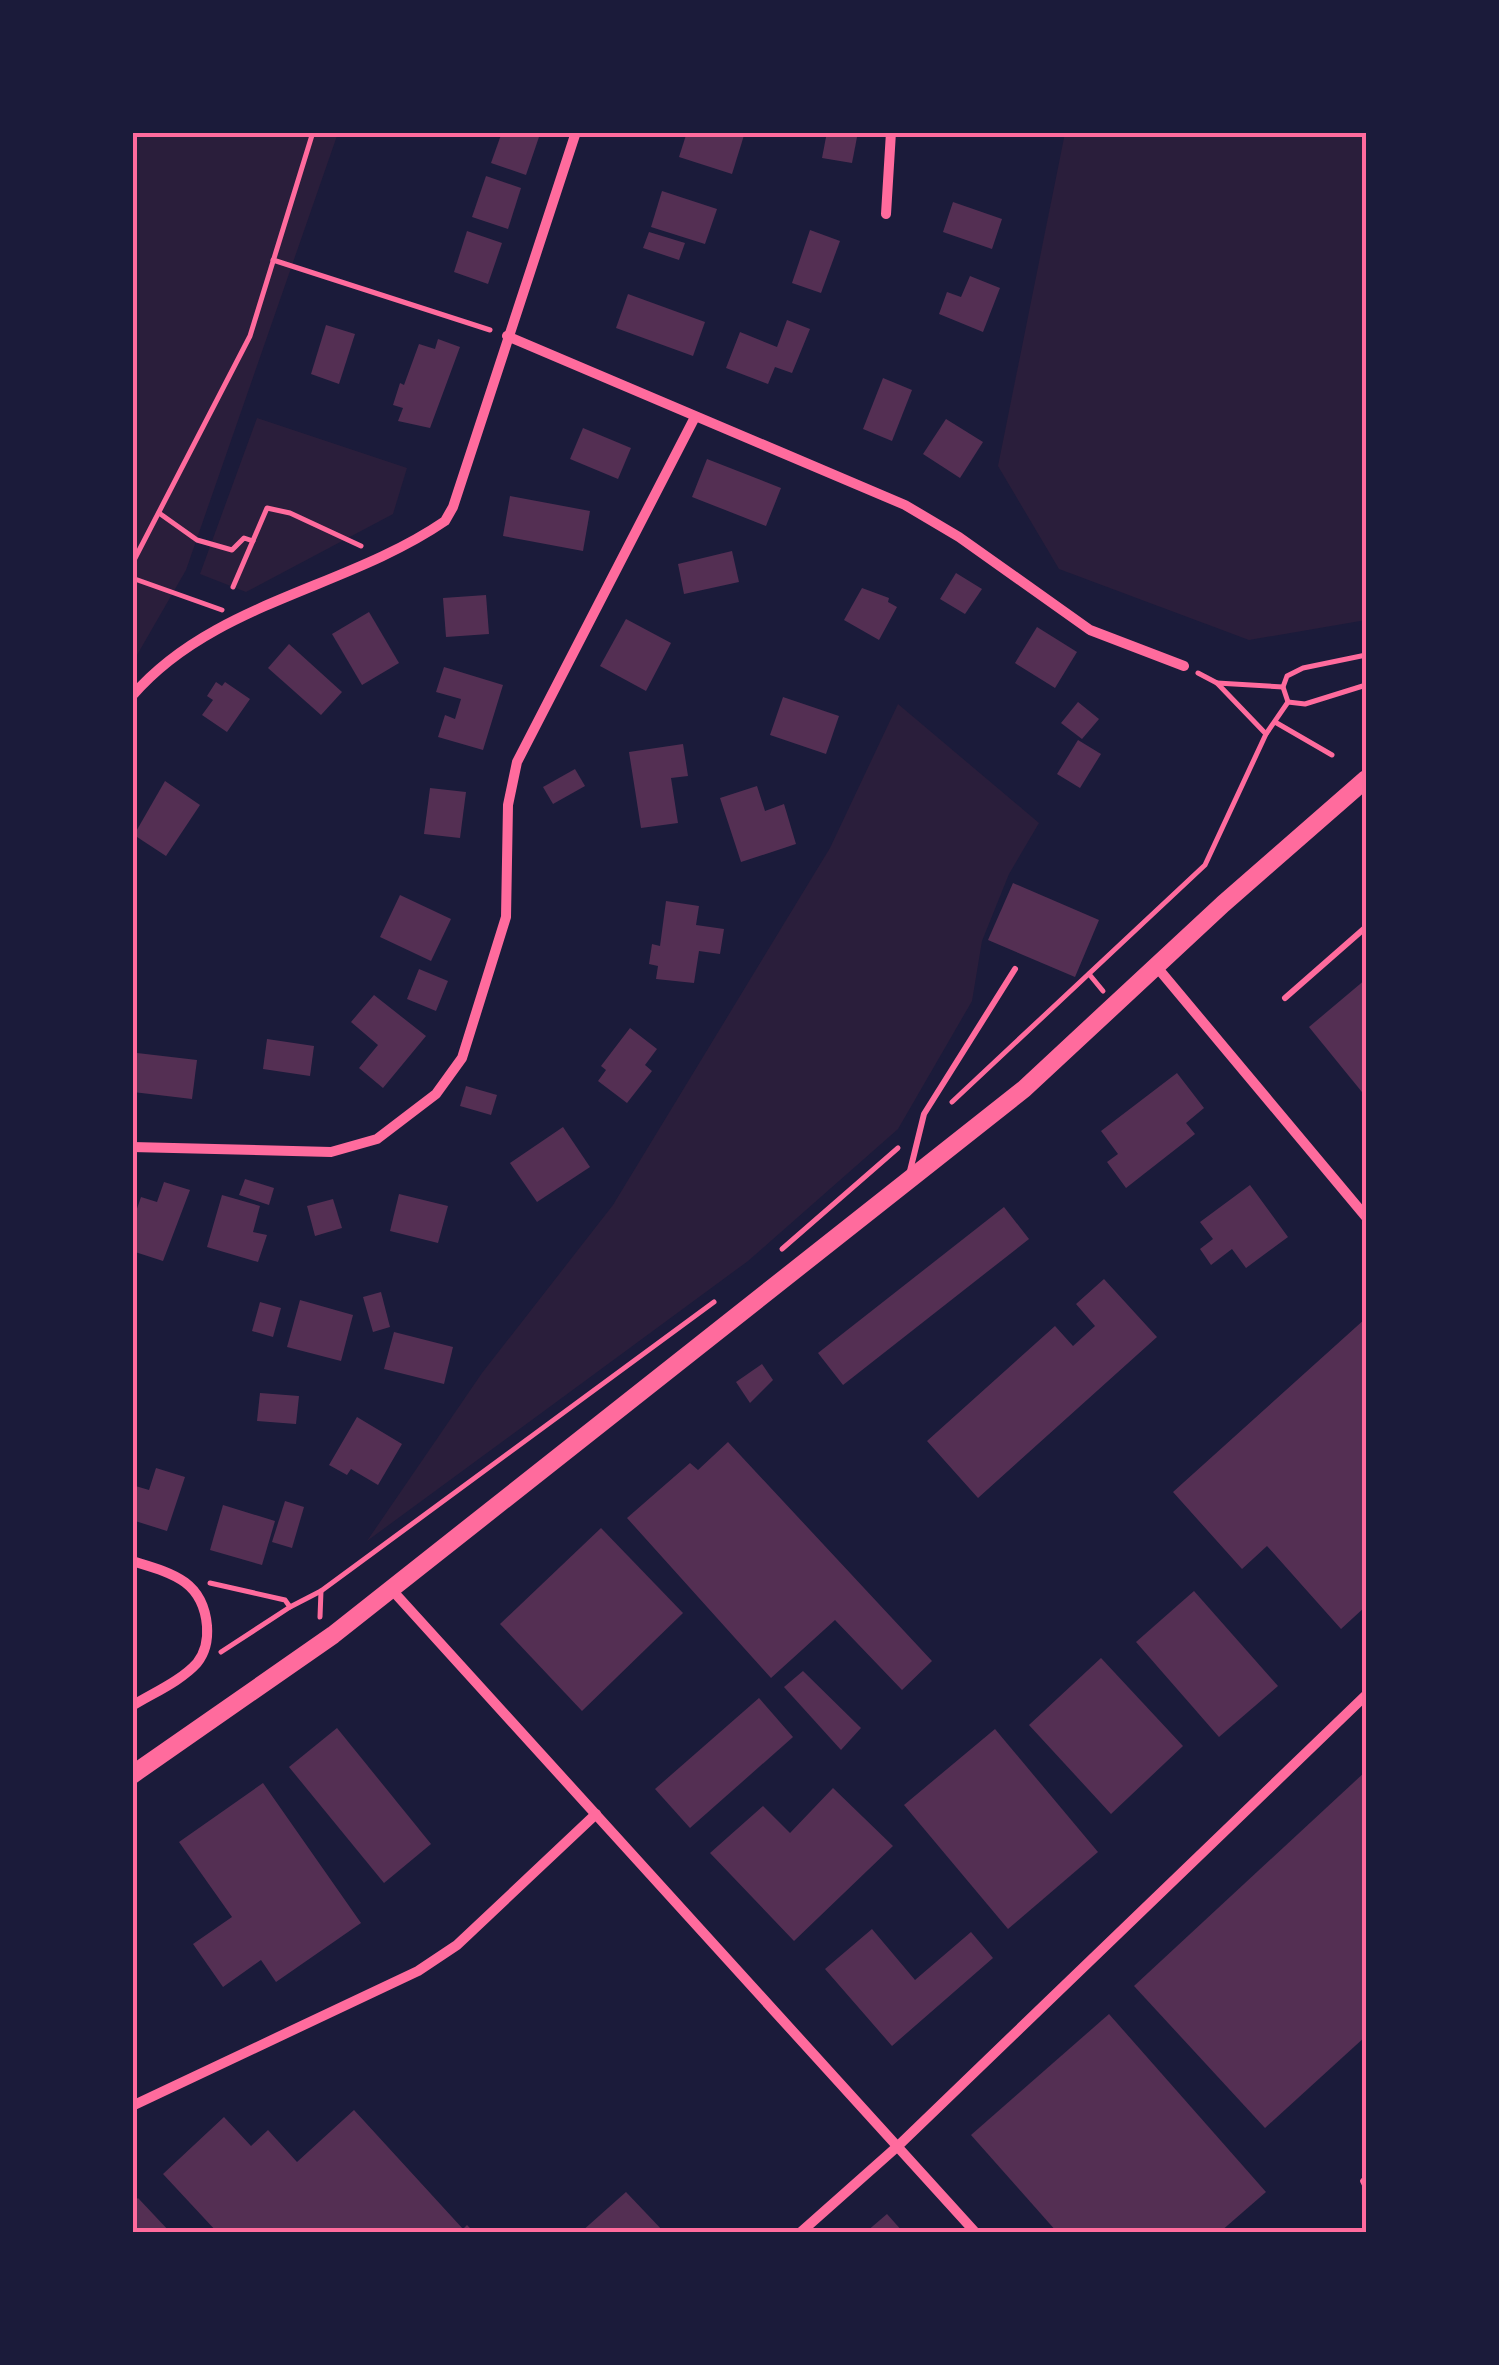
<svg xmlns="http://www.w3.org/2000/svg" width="1499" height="2365" viewBox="0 0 1499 2365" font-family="'Fira Sans Condensed',sans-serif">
	<rect width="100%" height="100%" fill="#1b1b3a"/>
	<g fill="#2a1e3b">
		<path d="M133,133H338L186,570L133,662Z"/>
		<path d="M1065,133H1366V620L1249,640L1059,569L998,466Z"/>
		<path d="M257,418L407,468L393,514L246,592L200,574Z"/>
		<path d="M898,704L1039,823L1009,874L982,941L972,1001L898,1129L748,1261L367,1541L482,1373L613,1205L830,848Z"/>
	</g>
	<g fill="#542f53">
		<path d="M502,132L540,134L526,175L491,163Z"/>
		<path d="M687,132H745L732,174L679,157Z"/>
		<path d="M827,132H858L852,163L822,158Z"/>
		<path d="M486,176L521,188L508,229L472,217Z"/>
		<path d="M662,191L717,209L705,244L651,227Z"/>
		<path d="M953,202L1002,219L992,249L943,232Z"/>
		<path d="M810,230L840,241L821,293L792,283Z"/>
		<path d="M467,231L502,243L488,284L454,272Z"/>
		<path d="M649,232L685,243L679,260L643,248Z"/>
		<path d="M970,276L1000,288L983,332L939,314L947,292L961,297Z"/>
		<path d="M628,294L705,322L693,356L616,328Z"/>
		<path d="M787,320L810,329L792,373L775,367L768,384L726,368L740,332L777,347Z"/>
		<path d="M326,325L355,334L339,384L311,374Z"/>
		<path d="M438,339L460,347L430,428L398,421L403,408L393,405L400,383L404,385L419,344L435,349Z"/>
		<path d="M883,378L912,390L892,441L863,429Z"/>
		<path d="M946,419L983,442L960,478L923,454Z"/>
		<path d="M583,428L631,448L618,479L570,459Z"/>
		<path d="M707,459L781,488L766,526L692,497Z"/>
		<path d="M510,496L590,511L583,551L503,536Z"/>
		<path d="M732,551L739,582L684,594L678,564Z"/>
		<path d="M956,573L982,589L965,614L940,599Z"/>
		<path d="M862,588L889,598L888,602L897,607L879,640L844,620Z"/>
		<path d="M486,595L489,634L446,637L443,598Z"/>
		<path d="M369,612L399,663L362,685L332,634Z"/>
		<path d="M626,619L671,643L646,691L600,666Z"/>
		<path d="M1037,627L1077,652L1055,688L1015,663Z"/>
		<path d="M289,644L342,692L321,715L268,668Z"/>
		<path d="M444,667L503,685L483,750L438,737L445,715L455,719L461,699L436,692Z"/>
		<path d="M216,682L222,686L225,682L250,699L227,732L202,715L213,700L207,696Z"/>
		<path d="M783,697L839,716L826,754L770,735Z"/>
		<path d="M1078,702L1099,719L1082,739L1061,723Z"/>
		<path d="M1078,740L1101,754L1080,788L1057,774Z"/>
		<path d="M683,744L688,776L671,778L678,823L641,828L629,752Z"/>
		<path d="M575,769L585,786L553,804L543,787Z"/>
		<path d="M165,781L200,805L166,856L134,835Z"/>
		<path d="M757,786L765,811L784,804L796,844L741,862L720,798Z"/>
		<path d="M430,788L466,792L460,838L424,834Z"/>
		<path d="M1013,883L1099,920L1075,977L988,940Z"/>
		<path d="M400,895L451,919L431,961L380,937Z"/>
		<path d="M666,901L699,906L696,925L724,929L720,954L699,951L694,983L656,979L658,966L649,964L652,944L660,946Z"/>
		<path d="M419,969L448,981L436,1011L407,999Z"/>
		<path d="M1366,979V1097L1309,1027Z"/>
		<path d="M374,995L426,1036L383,1088L359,1068L378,1045L351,1022Z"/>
		<path d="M630,1028L657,1049L645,1065L652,1071L627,1103L598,1081L606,1070L601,1066Z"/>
		<path d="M267,1039L314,1046L310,1076L263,1069Z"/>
		<path d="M137,1053L197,1060L192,1099L133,1092Z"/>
		<path d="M1177,1073L1204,1108L1186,1123L1195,1134L1126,1188L1107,1162L1118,1154L1101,1131Z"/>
		<path d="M466,1086L497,1095L491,1115L460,1106Z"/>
		<path d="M563,1127L590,1167L537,1202L510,1163Z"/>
		<path d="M245,1179L274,1188L269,1205L239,1195Z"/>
		<path d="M164,1182L190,1190L163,1261L132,1251V1223L141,1197L157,1202Z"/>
		<path d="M1250,1185L1288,1237L1246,1268L1232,1249L1211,1265L1200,1249L1213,1239L1200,1222Z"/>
		<path d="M399,1194L448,1206L438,1243L390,1231Z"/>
		<path d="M222,1195L260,1206L253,1232L267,1235L258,1262L207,1247Z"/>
		<path d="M333,1199L342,1228L315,1236L307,1206Z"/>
		<path d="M1004,1207L1029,1239L843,1385L818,1353Z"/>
		<path d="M1104,1279L1157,1337L978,1498L927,1441L1055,1326L1073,1346L1095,1326L1076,1304Z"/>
		<path d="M381,1292L390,1327L373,1332L363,1297Z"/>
		<path d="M300,1300L353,1315L341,1361L287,1347Z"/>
		<path d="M260,1302L281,1308L273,1337L252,1331Z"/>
		<path d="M1366,1318V1606L1341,1629L1267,1546L1242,1569L1173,1492Z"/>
		<path d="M394,1332L453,1347L444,1384L384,1369Z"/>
		<path d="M762,1364L773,1380L750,1403L736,1382Z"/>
		<path d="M260,1393L299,1396L296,1424L257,1421Z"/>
		<path d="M357,1417L402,1444L378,1485L351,1469L347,1475L329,1465Z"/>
		<path d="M728,1442L932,1661L902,1690L835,1620L771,1678L627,1518L690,1463L698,1470Z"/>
		<path d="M156,1468L185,1477L167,1531L132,1520V1485L149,1490Z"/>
		<path d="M285,1501L304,1507L292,1548L272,1542Z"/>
		<path d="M223,1505L275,1521L262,1565L210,1550Z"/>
		<path d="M601,1528L683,1613L582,1711L500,1624Z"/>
		<path d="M1194,1591L1278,1686L1219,1737L1136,1642Z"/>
		<path d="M1101,1658L1183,1746L1111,1814L1029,1725Z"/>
		<path d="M803,1671L861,1728L841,1750L784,1687Z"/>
		<path d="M759,1698L793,1737L690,1828L655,1789Z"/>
		<path d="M337,1728L431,1844L384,1883L289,1767Z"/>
		<path d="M995,1729L1098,1852L1008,1929L904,1805Z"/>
		<path d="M1366,1771V2036L1265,2128L1134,1986Z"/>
		<path d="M263,1783L361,1923L276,1982L261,1960L223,1987L193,1944L232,1917L179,1842Z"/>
		<path d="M833,1788L893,1846L794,1941L710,1853L763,1806L790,1833Z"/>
		<path d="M872,1929L915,1980L971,1932L993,1958L892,2046L825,1969Z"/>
		<path d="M1109,2014L1266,2192L1220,2232H1057L971,2135Z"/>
		<path d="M354,2110L463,2229L467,2225L474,2232H217L163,2174L224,2117L251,2146L268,2130L297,2162Z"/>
		<path d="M626,2192L664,2232H581Z"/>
		<path d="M138,2198L170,2232H132V2203Z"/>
		<path d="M887,2214L903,2232H866Z"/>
	</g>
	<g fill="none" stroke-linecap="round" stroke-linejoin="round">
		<g stroke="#ff6b9d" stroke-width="5">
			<path d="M273,260L490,330"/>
			<path d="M159,513L197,540L232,550L244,538L253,541"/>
			<path d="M132,564L250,336L313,132"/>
			<path d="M132,578L222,610"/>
			<path d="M233,587L267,508L290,513L361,546"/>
			<path d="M1198,673L1217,683L1266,734"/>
			<path d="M1217,683L1283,687"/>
			<path d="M1288,702L1283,687L1287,676L1303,668L1366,655"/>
			<path d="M1288,702L1305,704L1366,685"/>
			<path d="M1275,722L1332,755"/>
			<path d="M1089,974L1103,991"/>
			<path d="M952,1102L1205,865L1266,734L1288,702"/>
			<path d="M782,1249L898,1148"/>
			<path d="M210,1583L285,1600L290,1607L321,1591L714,1302"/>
			<path d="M320,1617L321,1591"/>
			<path d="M221,1652L290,1607"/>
		</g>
		<g stroke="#ff6b9d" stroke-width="6">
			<path d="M1285,998L1366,927"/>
			<path d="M909,1175L924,1114L1015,969"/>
			<path d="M1366,2178L1363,2181L1366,2187"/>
		</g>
		<g stroke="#ff6b9d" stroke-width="10">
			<path d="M886,214L891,132"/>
			<path d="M507,336L905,505L959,537L1090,630L1184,666"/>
			<path d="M132,696C213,602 346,589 445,521L453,507L576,132"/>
			<path d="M1156,966L1366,1217"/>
			<path d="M132,1147L331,1152L377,1139L436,1094L462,1058L506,917L508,805L517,762L695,417"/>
			<path d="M132,1561C171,1573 203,1580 207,1626C208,1639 205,1653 197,1663C181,1681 153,1693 132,1706"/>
			<path d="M392,1590L975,2232"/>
			<path d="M132,2106L418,1971L457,1945L596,1814"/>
			<path d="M801,2232L899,2145L1366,1695"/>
		</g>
		<path stroke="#ff6b9d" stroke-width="18" d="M132,1775L333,1635L1024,1089L1223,904L1366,779"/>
	</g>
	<rect width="1499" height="2365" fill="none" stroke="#1b1b3a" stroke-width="270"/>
	<rect x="135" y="135" width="1229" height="2095" fill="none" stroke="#ff6b9d" stroke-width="4"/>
</svg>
